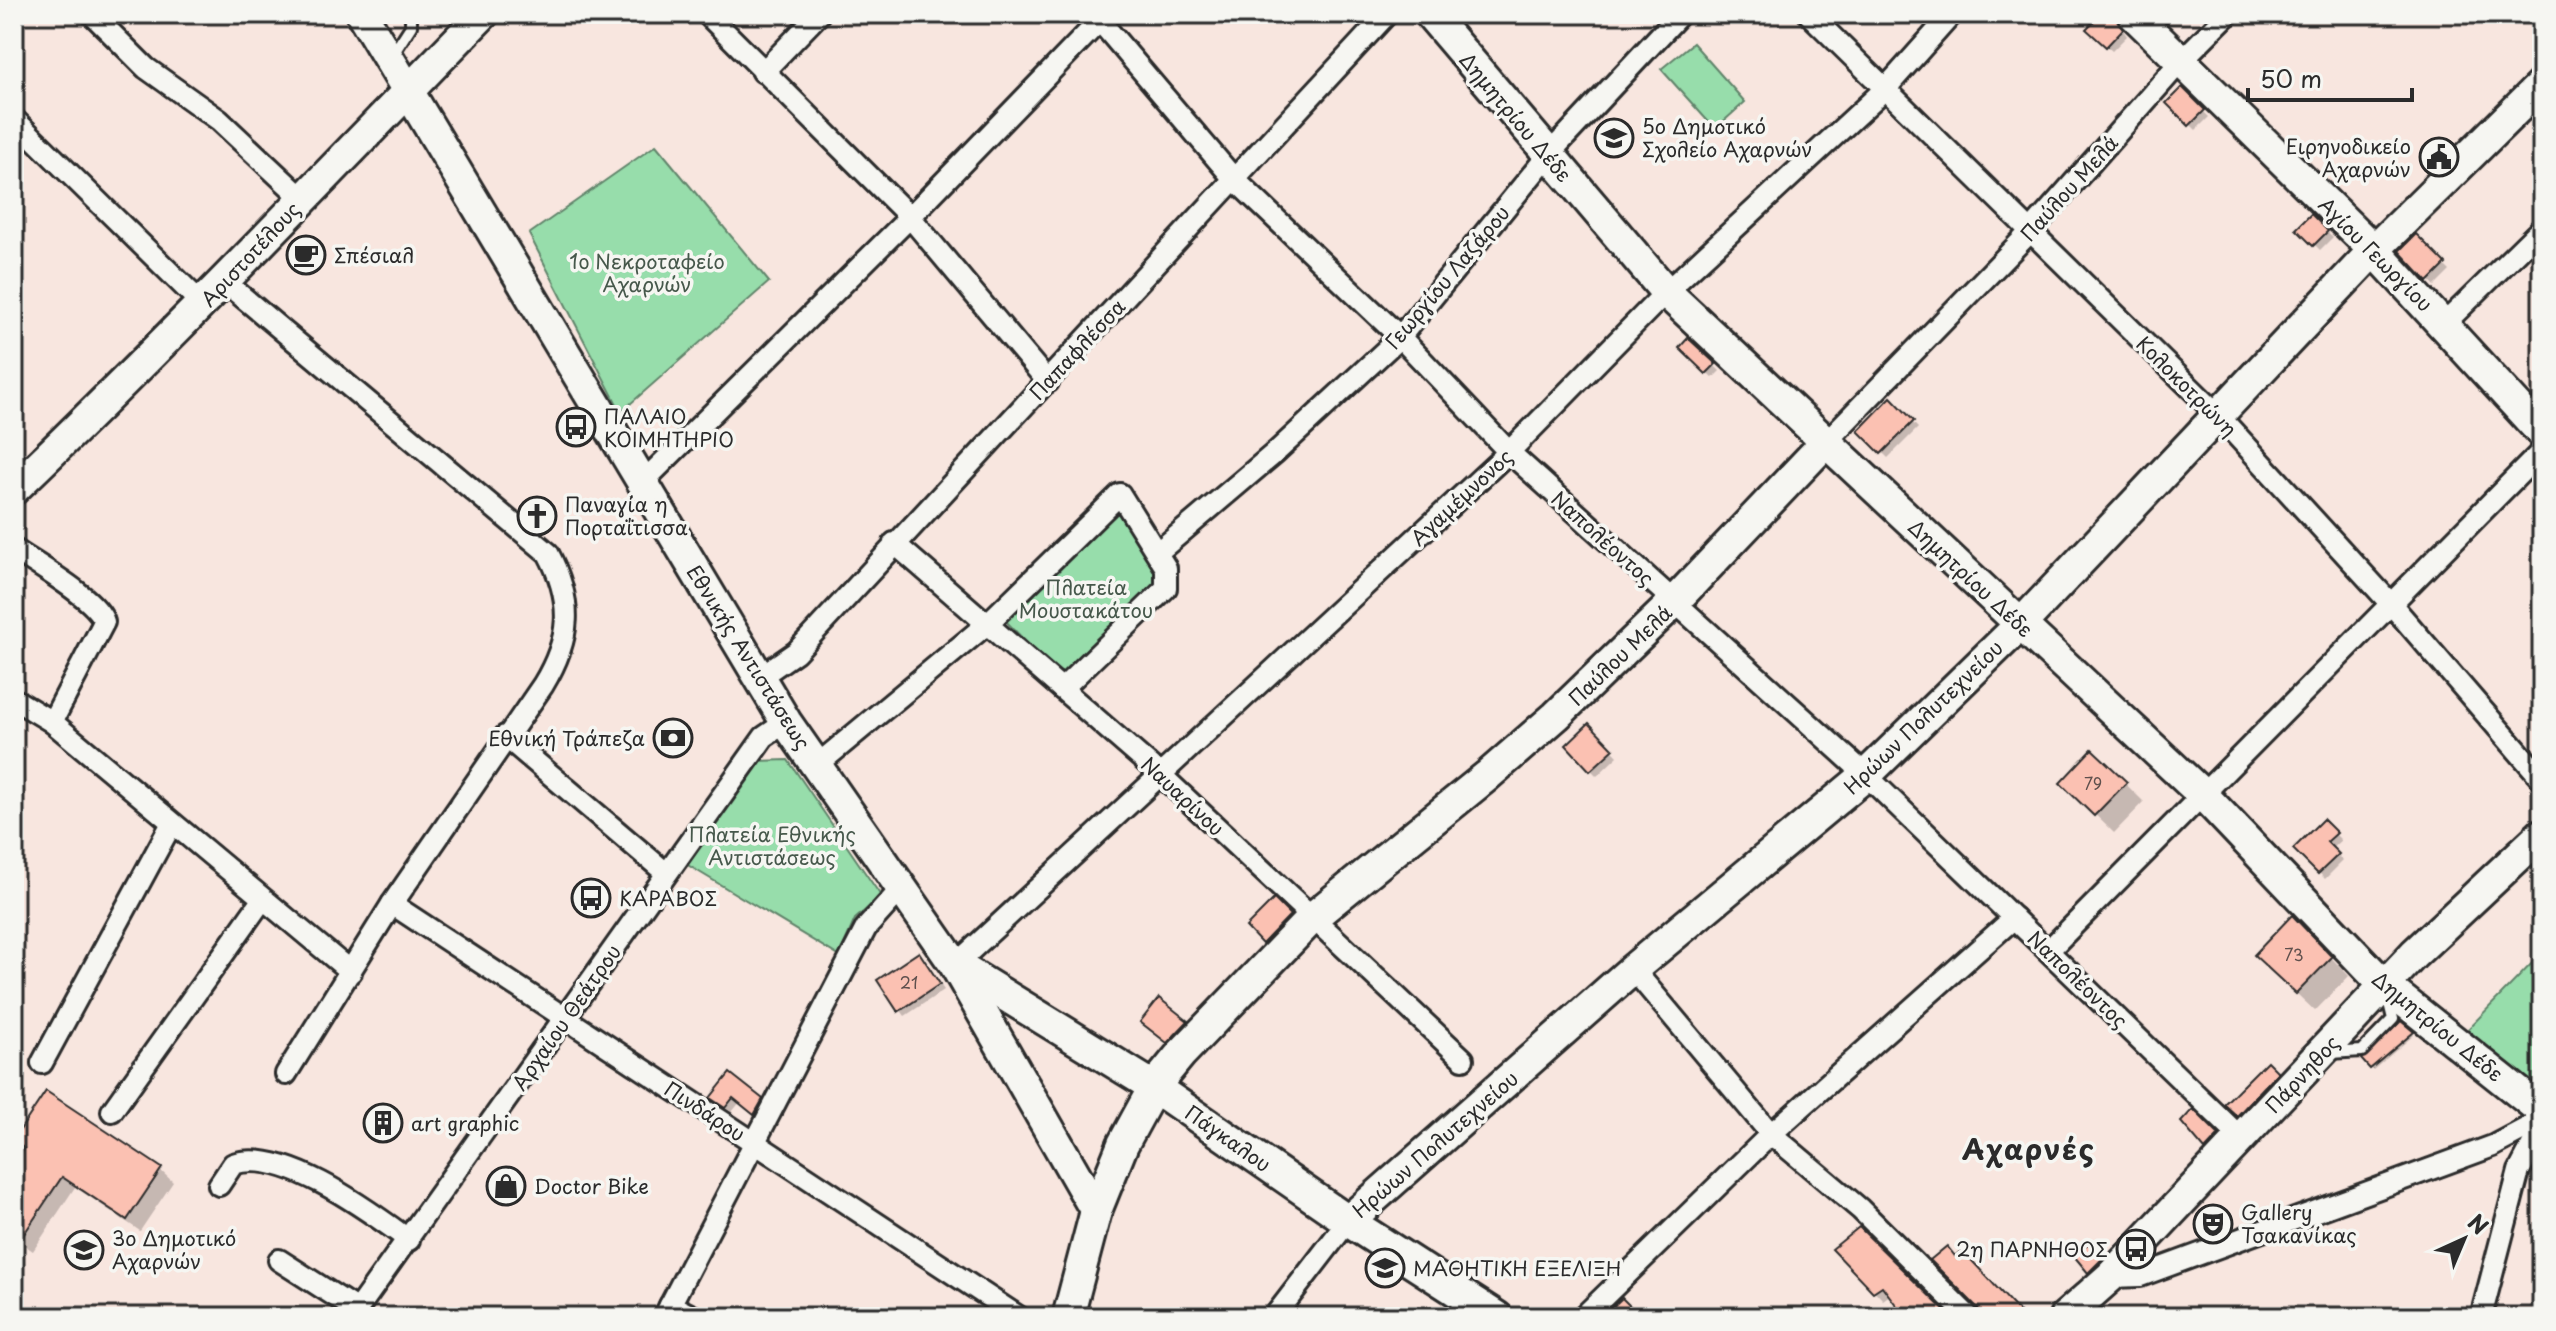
<svg xmlns="http://www.w3.org/2000/svg" width="2556" height="1331" viewBox="0 0 2556 1331" font-family="'Playpen Sans',sans-serif">
	<rect width="100%" height="100%" fill="#f8e6df"/>
	<filter id="ink" filterUnits="userSpaceOnUse"><feTurbulence type="fractalNoise" baseFrequency=".0125" numOctaves="2"/><feDisplacementMap in="SourceGraphic" scale="16" xChannelSelector="R" yChannelSelector="G"/><feConvolveMatrix kernelMatrix="1 2 1 2 8 2 1 2 1" color-interpolation-filters="sRGB"/></filter>
	<g filter="url(#ink)">
		<g fill="#97ddab" stroke="#61846b" stroke-width="2">
			<path d="M1693,43L1745,102L1715,129L1661,69Z"/>
			<path d="M656,145L769,282L621,412L529,234Z"/>
			<path d="M1119,508L1156,568L1158,591L1061,678L1002,617Z"/>
			<path d="M788,760L881,896L855,919L839,956L686,864L757,761Z"/>
			<path d="M2542,953V1090L2536,1097L2466,1031Z"/>
		</g>
		<g fill="#0003">
			<path d="M2103,14H2120L2121,27L2127,36L2112,51L2089,29Z"/>
			<path d="M2182,90L2209,117L2196,130L2169,103Z"/>
			<path d="M2311,217L2333,237L2320,250L2299,229Z"/>
			<path d="M2416,237L2450,271L2435,286L2402,251Z"/>
			<path d="M1688,340L1720,371L1713,378L1682,348Z"/>
			<path d="M1891,400L1918,428L1888,458L1861,431Z"/>
			<path d="M1589,726L1618,756L1597,776L1568,746Z"/>
			<path d="M2093,752L2144,802L2114,833L2081,801Z"/>
			<path d="M2323,822L2341,840L2331,849L2343,861L2325,879L2296,849Z"/>
			<path d="M1274,902L1294,921L1269,948L1248,927Z"/>
			<path d="M2310,936L2349,976L2315,1011L2275,973Z"/>
			<path d="M924,961L944,990L905,1016L880,981Z"/>
			<path d="M1159,1001L1188,1025L1170,1044L1143,1022Z"/>
			<path d="M2401,1024L2414,1035L2373,1070L2364,1059Z"/>
			<path d="M2267,1063L2282,1079L2244,1120L2227,1104Z"/>
			<path d="M730,1075L767,1106L761,1118L740,1102L732,1112L718,1103Z"/>
			<path d="M47,1094L160,1170L173,1182L140,1231L75,1187L33,1251L14,1238V1142Z"/>
			<path d="M2193,1112L2227,1145L2215,1157L2184,1122Z"/>
			<path d="M1835,1249L1948,1317H1904L1891,1294L1883,1300Z"/>
			<path d="M2096,1250L2108,1264L2095,1277L2089,1271Z"/>
		</g>
		<g fill="#fbc1b2" stroke="#2b2b2b" stroke-width="2">
			<path d="M2101,14H2116L2123,29L2106,47L2086,29Z"/>
			<path d="M2182,87L2205,110L2189,126L2166,103Z"/>
			<path d="M2311,214L2328,231L2313,246L2296,229Z"/>
			<path d="M2416,234L2446,264L2428,282L2399,251Z"/>
			<path d="M1688,338L1716,364L1706,374L1679,348Z"/>
			<path d="M1891,397L1914,421L1881,454L1858,431Z"/>
			<path d="M1589,723L1614,749L1590,771L1566,745Z"/>
			<path d="M2092,749L2127,782L2094,816L2060,783Z"/>
			<path d="M2323,819L2337,833L2327,842L2339,854L2318,874L2293,849Z"/>
			<path d="M1274,899L1290,915L1262,944L1246,927Z"/>
			<path d="M2292,915L2332,957L2296,994L2254,955Z"/>
			<path d="M919,952L940,984L898,1012L877,980Z"/>
			<path d="M1159,998L1188,1021L1167,1043L1140,1022Z"/>
			<path d="M2401,1021L2414,1032L2370,1069L2361,1059Z"/>
			<path d="M2267,1061L2278,1072L2237,1116L2224,1104Z"/>
			<path d="M730,1073L763,1099L754,1115L733,1098L725,1108L710,1098Z"/>
			<path d="M46,1091L162,1168L127,1220L62,1177L14,1249V1165L24,1149L14,1139Z"/>
			<path d="M2193,1109L2219,1135L2205,1150L2181,1122Z"/>
			<path d="M1859,1227L1951,1317H1905L1882,1286L1873,1292L1832,1249Z"/>
			<path d="M2090,1242L2104,1257L2088,1273L2074,1256Z"/>
			<path d="M1947,1246L1955,1256L1962,1250L2024,1317H1982L1978,1308L1930,1260Z"/>
			<path d="M1622,1298L1641,1317H1602Z"/>
		</g>
		<g fill="none" stroke-linecap="round" stroke-linejoin="round">
			<g stroke="#2b2b2b" stroke-width="16">
				<g id="lane">
					<path d="M393,54L411,26V14"/>
					<path d="M2331,1053L2362,1051L2393,1019L2388,999"/>
				</g>
			</g>
			<g stroke="#2b2b2b" stroke-width="26">
				<g id="street">
					<path d="M92,14L146,68L219,120L302,198"/>
					<path d="M707,14L910,217L1048,382"/>
					<path d="M1094,14L1234,179L1400,337L1509,452L1866,775L2241,1138"/>
					<path d="M1809,14L2217,414L2391,604L2542,779"/>
					<path d="M763,72L819,14"/>
					<path d="M14,119L203,305"/>
					<path d="M226,283L548,553C574,602 571,639 543,685L392,904L286,1074"/>
					<path d="M2444,324L2542,228"/>
					<path d="M1826,442L2031,231L2181,61L2228,14"/>
					<path d="M643,482L910,217L1106,14"/>
					<path d="M894,543L1162,776L1463,1059"/>
					<path d="M14,549C35,564 98,599 104,622L52,722"/>
					<path d="M1158,552L1276,452L1400,337L1549,154L1680,14"/>
					<path d="M760,677L796,652L1387,14"/>
					<path d="M14,699L52,722L351,972"/>
					<path d="M505,736L666,873"/>
					<path d="M816,766L987,624L1120,494L1166,568V588L1062,689"/>
					<path d="M392,904L1019,1317"/>
					<path d="M2049,950L2542,451"/>
					<path d="M955,965L1509,452L1666,292L1886,88L1952,14"/>
					<path d="M1633,969L1771,1134L1860,1209L1969,1317"/>
					<path d="M42,1063L172,823"/>
					<path d="M112,1111L262,900"/>
					<path d="M219,1185L233,1164C284,1147 369,1211 409,1240"/>
					<path d="M279,1260L357,1310"/>
					<path d="M2110,1277L2140,1276L2493,1146L2542,1120"/>
					<path d="M670,1305L694,1317"/>
					<path d="M352,1317L764,737L786,722"/>
					<path d="M664,1317L866,928L902,888"/>
					<path d="M1274,1317L1348,1221"/>
					<path d="M1456,1317L1469,1299"/>
					<path d="M1583,1317L1771,1134L2014,918"/>
					<path d="M2481,1317L2519,1171L2542,1127"/>
				</g>
			</g>
			<g stroke="#2b2b2b" stroke-width="36">
				<g id="secondary">
					<path d="M362,14L786,722L955,965L1096,1211"/>
					<path d="M1430,14L1666,292L2203,795L2385,986L2542,1111"/>
					<path d="M2133,14L2374,250L2542,433"/>
					<path d="M14,489C175,335 327,174 483,14"/>
					<path d="M959,967L1154,1087L1348,1221L1497,1317"/>
					<path d="M1348,1221L1633,969L1866,775L2021,624L2374,250L2542,84"/>
					<path d="M1068,1317L1096,1211L1123,1144L1154,1087L1181,1054L1313,917L1487,776L1556,716L1674,602L1826,442"/>
					<path d="M2065,1317L2110,1277L2414,954L2542,834"/>
				</g>
			</g>
			<use href="#lane" stroke="#f6f6f2" stroke-width="10"/>
			<use href="#street" stroke="#f6f6f2" stroke-width="20"/>
			<use href="#secondary" stroke="#f6f6f2" stroke-width="30"/>
		</g>
	</g>
	<defs>
		<g id="school-ring" transform="scale(2)"><circle r="9.5" fill="#f6f6f2" stroke="#2b2b2b" stroke-width="1.5"/><path d="M0-5L7-2L0 1L-7-2ZM-4 1L0 2.5L4 1V4Q0 6-4 4Z" fill="#2b2b2b"/></g>
		<g id="civic-ring" transform="scale(2)"><circle r="9.5" fill="#f6f6f2" stroke="#2b2b2b" stroke-width="1.5"/><path d="M-.6-6.5H3V-4.5H.6V-3L4-1V1h2V6H-6V1h2V-1L-.6-3ZM-1.2 2.5V6h2.4V2.5Z" fill="#2b2b2b"/></g>
		<g id="cafe-ring" transform="scale(2)"><circle r="9.5" fill="#f6f6f2" stroke="#2b2b2b" stroke-width="1.5"/><path d="M-5.5-4.5H6V0H3Q3 3.5 0 3.5H-2.5Q-5.5 3.5-5.5 0ZM3-3.2v2h1.7v-2ZM-6 4.5H4V6H-6Z" fill="#2b2b2b"/></g>
		<g id="bus-ring" transform="scale(2)"><circle r="9.5" fill="#f6f6f2" stroke="#2b2b2b" stroke-width="1.5"/><path d="M-5-6H5V4H4V6H2V4H-2V6H-4V4H-5ZM-3.5-4V0h7V-4ZM-3.5 1.2v1.5H-2V1.2ZM2 1.2v1.5H3.5V1.2Z" fill="#2b2b2b"/></g>
		<g id="church-ring" transform="scale(2)"><circle r="9.5" fill="#f6f6f2" stroke="#2b2b2b" stroke-width="1.5"/><path d="M-1.2-6h2.4v3.5h3.3v2.4h-3.3V6h-2.4V-.1h-3.3v-2.4h3.3Z" fill="#2b2b2b"/></g>
		<g id="bank-ring" transform="scale(2)"><circle r="9.5" fill="#f6f6f2" stroke="#2b2b2b" stroke-width="1.5"/><path d="M-6-4H6V4H-6ZM0-2.3a2.3 2.3 0 1 0 0 4.6a2.3 2.3 0 1 0 0-4.6Z" fill="#2b2b2b"/></g>
		<g id="building-ring" transform="scale(2)"><circle r="9.5" fill="#f6f6f2" stroke="#2b2b2b" stroke-width="1.5"/><path d="M-4-6H4V6H1V3H-1V6H-4ZM-2.5-4.3h1.7v1.8h-1.7ZM.8-4.3h1.7v1.8H.8ZM-2.5-1h1.7V.8h-1.7ZM.8-1h1.7V.8H.8Z" fill="#2b2b2b"/></g>
		<g id="shop-ring" transform="scale(2)"><circle r="9.5" fill="#f6f6f2" stroke="#2b2b2b" stroke-width="1.5"/><path d="M-5-2.5h2.3a2.7 3.5 0 0 1 5.4 0H5L5.5 6h-11ZM-1.5-2.5h3a1.5 2.3 0 0 0-3 0Z" fill="#2b2b2b"/></g>
		<g id="theatre-ring" transform="scale(2)"><circle r="9.5" fill="#f6f6f2" stroke="#2b2b2b" stroke-width="1.5"/><path d="M-5-5.5Q0-4 5-5.5V0Q5 5 0 6Q-5 5-5 0ZM-3.3-2.5H-1v1.5H-3.3ZM1-2.5H3.3v1.5H1ZM-2.8 1Q0 5.5 2.8 1Z" fill="#2b2b2b"/></g>
	</defs>
	<g fill-rule="evenodd">
		<use href="#school-ring" x="1614" y="138"/>
		<use href="#civic-ring" x="2439" y="157"/>
		<use href="#cafe-ring" x="306" y="255"/>
		<use href="#bus-ring" x="576" y="427"/>
		<use href="#church-ring" x="537" y="516"/>
		<use href="#bank-ring" x="673" y="738"/>
		<use href="#bus-ring" x="591" y="898"/>
		<use href="#building-ring" x="383" y="1123"/>
		<use href="#shop-ring" x="506" y="1186"/>
		<use href="#theatre-ring" x="2213" y="1224"/>
		<use href="#bus-ring" x="2136" y="1249"/>
		<use href="#school-ring" x="84" y="1250"/>
		<use href="#school-ring" x="1385" y="1268"/>
	</g>
	<g text-anchor="middle" dominant-baseline="central" stroke-width="7" stroke-linejoin="round" paint-order="stroke">
		<g font-size="16" fill="#5f504d">
			<text x="2093" y="783">79</text>
			<text x="2294" y="954">73</text>
			<text x="909" y="982">21</text>
		</g>
		<g font-size="20" fill="#2b2b2b" stroke="#f6f6f2">
			<text transform="translate(1516 117) rotate(50)">Δημητρίου Δέδε</text>
			<text transform="translate(2069 188) rotate(-48)">Παύλου Μελά</text>
			<text transform="translate(250 254) rotate(-47)">Αριστοτέλους</text>
			<text transform="translate(2376 254) rotate(45)">Αγίου Γεωργίου</text>
			<text transform="translate(1447 277) rotate(-50)">Γεωργίου Λαζάρου</text>
			<text transform="translate(1077 349) rotate(-47)">Παπαφλέσσα</text>
			<text transform="translate(2187 386) rotate(45)">Κολοκοτρώνη</text>
			<text transform="translate(1461 497) rotate(-43)">Αγαμέμνονος</text>
			<text transform="translate(1603 538) rotate(42)">Ναπολέοντος</text>
			<text transform="translate(1971 578) rotate(43)">Δημητρίου Δέδε</text>
			<text transform="translate(1620 655) rotate(-44)">Παύλου Μελά</text>
			<text transform="translate(749 657) rotate(58)">Εθνικής Αντιστάσεως</text>
			<text transform="translate(1923 717) rotate(-44)">Ηρώων Πολυτεχνείου</text>
			<text transform="translate(1183 796) rotate(43)">Ναυαρίνου</text>
			<text transform="translate(2078 979) rotate(44)">Ναπολέοντος</text>
			<text transform="translate(566 1017) rotate(-55)">Αρχαίου Θεάτρου</text>
			<text transform="translate(2438 1026) rotate(39)">Δημητρίου Δέδε</text>
			<text transform="translate(2302 1074) rotate(-47)">Πάρνηθος</text>
			<text transform="translate(705 1111) rotate(33)">Πινδάρου</text>
			<text transform="translate(1228 1138) rotate(35)">Πάγκαλου</text>
			<text transform="translate(1435 1144) rotate(-41)">Ηρώων Πολυτεχνείου</text>
		</g>
		<g font-size="20" fill="#2b2b2b" stroke="#f6f6f2" text-anchor="start">
			<text x="1642" y="126">5ο Δημοτικό<tspan x="1642" dy="23">Σχολείο Αχαρνών</tspan></text>
			<text x="2411" y="146" text-anchor="end">Ειρηνοδικείο<tspan x="2411" dy="23">Αχαρνών</tspan></text>
			<text x="334" y="255">Σπέσιαλ</text>
			<text x="604" y="416">ΠΑΛΑΙΟ<tspan x="604" dy="23">ΚΟΙΜΗΤΗΡΙΟ</tspan></text>
			<text x="565" y="504">Παναγία η<tspan x="565" dy="23">Πορταΐτισσα</tspan></text>
			<text x="645" y="738" text-anchor="end">Εθνική Τράπεζα</text>
			<text x="619" y="898">ΚΑΡΑΒΟΣ</text>
			<text x="411" y="1123">art graphic</text>
			<text x="534" y="1186">Doctor Bike</text>
			<text x="2241" y="1212">Gallery<tspan x="2241" dy="23">Τσακανίκας</tspan></text>
			<text x="112" y="1238">3ο Δημοτικό<tspan x="112" dy="23">Αχαρνών</tspan></text>
			<text x="2108" y="1249" text-anchor="end">2η ΠΑΡΝΗΘΟΣ</text>
			<text x="1413" y="1268">ΜΑΘΗΤΙΚΗ ΕΞΕΛΙΞΗ</text>
		</g>
		<g font-size="20" fill="#46584b" stroke="#f6f6f2">
			<text x="647" y="261">1ο Νεκροταφείο<tspan x="647" dy="23">Αχαρνών</tspan></text>
			<text x="1086" y="587">Πλατεία<tspan x="1086" dy="23">Μουστακάτου</tspan></text>
			<text x="772" y="834">Πλατεία Εθνικής<tspan x="772" dy="23">Αντιστάσεως</tspan></text>
		</g>
		<g font-size="28" font-weight="bold" letter-spacing="2" fill="#2b2b2b" stroke="#f6f6f2">
			<text x="2029" y="1148">Αχαρνές</text>
		</g>
	</g>
	<rect width="2556" height="1331" fill="none" stroke="#f6f6f2" stroke-width="48"/>
	<rect x="24" y="24" width="2508" height="1283" fill="none" stroke="#2b2b2b" stroke-width="3" filter="url(#ink)"/>
	<g transform="translate(2464 1239) rotate(44)" stroke="#f6f6f2" stroke-width="6" paint-order="stroke">
	<path d="M0-6L14 30L0 20L-14 30Z" fill="#2b2b2b"/>
	<text y="-12" font-size="22" font-weight="bold" text-anchor="middle" fill="#2b2b2b">N</text>
	</g>
	<path d="M2248 88v12h164v-12" fill="none" stroke="#2b2b2b" stroke-width="4"/>
	<text x="2260" y="88" font-size="24" fill="#2b2b2b" stroke="#f6f6f2" stroke-width="6" paint-order="stroke">50 m</text>
</svg>
